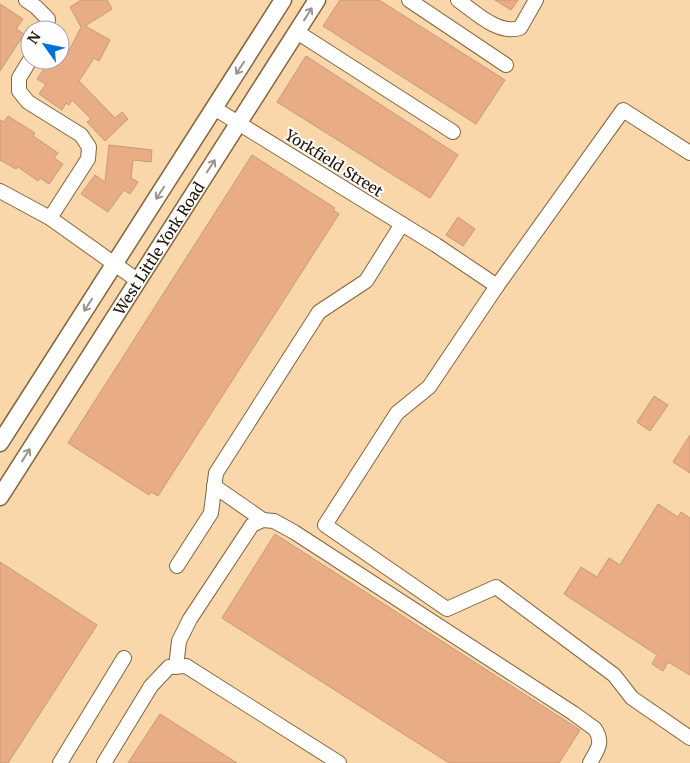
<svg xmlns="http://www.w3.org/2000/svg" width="690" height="763" viewBox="0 0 690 763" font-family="Merriweather,serif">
	<rect width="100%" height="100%" fill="#f9d7aa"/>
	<g fill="#e9ad85" stroke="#c7997b">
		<path d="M81,0H107L112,9L85,26L110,40L99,61L94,58L79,81L115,118L122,112L128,119L105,141L87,122L91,119L72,100L69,105L66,103L62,110L39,94L46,84L37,79L50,60H60L66,49L69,51L81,27L70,7Z"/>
		<path d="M340,0H379L505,80L476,124L323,26Z"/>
		<path d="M495,0H518L511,10Z"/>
		<path d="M0,4L23,19L16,29L24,34L0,71Z"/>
		<path d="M306,56L458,155L430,198L277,102Z"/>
		<path d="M8,116L35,133L33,136L58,153L54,158L63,164L49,184L40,178L38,181L18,167L16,169L0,160V120L4,122Z"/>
		<path d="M109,145L152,150L151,162L133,160L131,178L138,182L130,194L124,190L108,212L81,194L95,175L105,182Z"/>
		<path d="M252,155L335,208L333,210L339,214L158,496L151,492L149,495L68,443Z"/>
		<path d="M458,217L475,229L463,246L446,235Z"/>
		<path d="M654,396L668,405L650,431L637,422Z"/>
		<path d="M690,435V473L673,462Z"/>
		<path d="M658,504L678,517L681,512L690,518V675L668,662L663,671L652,664L657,655L564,594L581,567L597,577L609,558L620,565Z"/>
		<path d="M275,534L580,730L559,763H449L222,618Z"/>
		<path d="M0,562L97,625L8,763H0Z"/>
		<path d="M160,714L237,763H128Z"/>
	</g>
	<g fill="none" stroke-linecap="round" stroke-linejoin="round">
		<g stroke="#83653b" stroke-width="16">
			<g id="minor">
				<path d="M26,0L36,7L48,19L47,30"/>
				<path d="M409,0L506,65"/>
				<path d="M458,0C475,12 498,35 520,28L536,0"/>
				<path d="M297,32L453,132"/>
				<path d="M30,60L19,78V91L28,102L81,135L89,147L88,159L50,218"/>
				<path d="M214,108L436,245L497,286L623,110L690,153"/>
				<path d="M0,191L50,218L137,280"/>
				<path d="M497,286L429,387L397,413L325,525L447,609L496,587L614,675L632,698L690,738"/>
				<path d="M214,486L263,520"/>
				<path d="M177,566L211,513L216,473L319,312L366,281L402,224"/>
				<path d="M176,667L179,641L190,619L252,525L263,520L274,521L294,532L573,713L595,729C604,743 597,750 590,763"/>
				<path d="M60,763L124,658"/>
				<path d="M104,763L151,686L169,667L186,666L339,763"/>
			</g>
		</g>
		<g stroke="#83653b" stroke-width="19">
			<g id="major">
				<path d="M0,443L283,0"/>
				<path id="s1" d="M0,497L317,0"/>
			</g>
		</g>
		<use href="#minor" stroke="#fff" stroke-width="14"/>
		<use href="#major" stroke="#fff" stroke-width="16"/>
	</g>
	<defs><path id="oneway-shaft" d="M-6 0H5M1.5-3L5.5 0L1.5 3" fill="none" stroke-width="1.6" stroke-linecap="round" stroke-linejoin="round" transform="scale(1.25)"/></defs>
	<g stroke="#9a948e">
		<use href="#oneway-shaft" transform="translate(308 14) rotate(-58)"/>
		<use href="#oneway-shaft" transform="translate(240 68) rotate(123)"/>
		<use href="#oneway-shaft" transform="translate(211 166) rotate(-57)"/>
		<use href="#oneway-shaft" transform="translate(160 193) rotate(123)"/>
		<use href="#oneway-shaft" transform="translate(88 305) rotate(123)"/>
		<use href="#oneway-shaft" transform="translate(26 455) rotate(-58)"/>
	</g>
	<g text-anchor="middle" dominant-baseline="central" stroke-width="4" stroke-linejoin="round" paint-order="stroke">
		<g font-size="15" fill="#1e1203" stroke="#fefefe">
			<text transform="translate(334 163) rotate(32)">Yorkfield Street</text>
			<text stroke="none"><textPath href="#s1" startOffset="295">West Little York Road</textPath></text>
		</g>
	</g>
	<g transform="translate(45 45) rotate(303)"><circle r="24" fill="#fefefe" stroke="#a4a09a"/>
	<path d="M0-4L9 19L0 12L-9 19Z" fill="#0171d8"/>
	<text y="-8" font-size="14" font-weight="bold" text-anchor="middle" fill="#1e1203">N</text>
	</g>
</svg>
